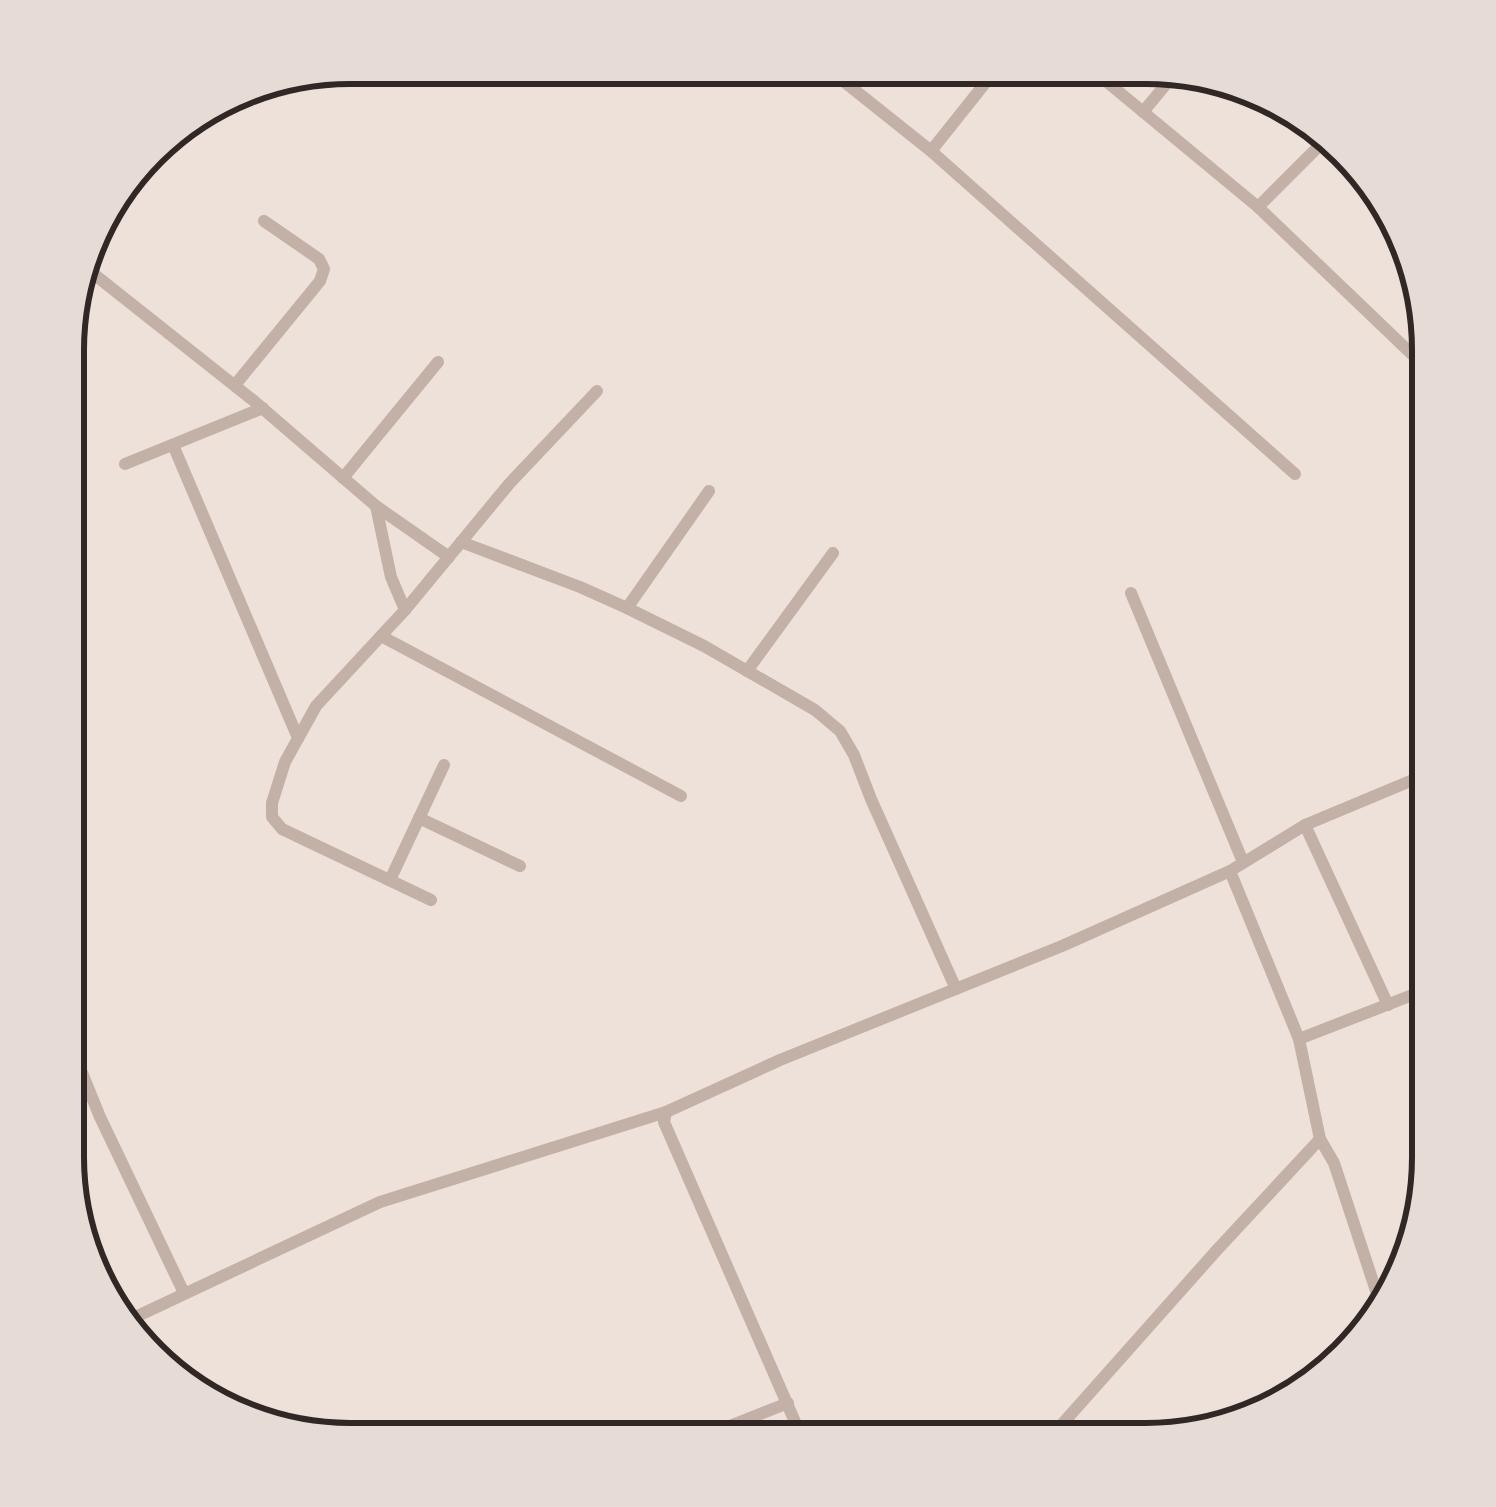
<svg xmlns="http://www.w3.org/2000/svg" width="1496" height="1507" viewBox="0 0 1496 1507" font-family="'DM Sans',sans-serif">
	<rect width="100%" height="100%" fill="#ede1d9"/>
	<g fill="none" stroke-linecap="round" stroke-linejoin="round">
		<path stroke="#c3b0a6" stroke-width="12" d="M837,76L931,151L1295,474"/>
		<g stroke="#c3b0a6" stroke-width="12">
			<path d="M1101,77L1258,207L1420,362"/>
			<path d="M1143,112L1172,77"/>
			<path d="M931,151L990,77"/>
			<path d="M1258,207L1321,144"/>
			<path d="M90,271L254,401L376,506L449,557"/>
			<path d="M235,385L320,281L324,269L319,259L264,221"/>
			<path d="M173,445L298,738"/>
			<path d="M125,464L263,408"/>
			<path d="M343,478L438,362"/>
			<path d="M1420,489L1417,500L1420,520"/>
			<path d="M709,491L627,608L704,646L815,710L840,731L854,755L871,799L956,989"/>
			<path d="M376,506L391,577L405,610"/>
			<path d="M461,542L580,587L627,608"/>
			<path d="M1131,593L1243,862"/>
			<path d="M381,636L681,796"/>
			<path d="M747,671L833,553"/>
			<path d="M419,818L520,866"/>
			<path d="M1305,825L1388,1005"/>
			<path d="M390,880L444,765"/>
			<path d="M431,900L282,829L272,817V803L285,762L316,706L405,610L509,484L597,391"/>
			<path d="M1299,1039L1420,992"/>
			<path d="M76,1058L100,1117L184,1293"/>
			<path d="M1379,1300L1334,1163L1320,1139L1299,1039L1230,871L1305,825L1420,777"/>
			<path d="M129,1320L380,1202L666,1112"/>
			<path d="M1346,1345L1359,1329"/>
			<path d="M717,1431L788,1403"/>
			<path d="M799,1431L664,1122L666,1112L780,1060L1062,946L1230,871"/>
			<path d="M1056,1431L1216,1251L1320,1139"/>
		</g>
	</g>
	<path d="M0 0H1496V1507H0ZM350 84H1146A266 266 0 0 1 1412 350V1157A266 266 0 0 1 1146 1423H350A266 266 0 0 1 84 1157V350A266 266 0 0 1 350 84Z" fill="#e6dcd5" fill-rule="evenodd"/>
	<path fill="none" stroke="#312826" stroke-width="6" d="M350 84H1146A266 266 0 0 1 1412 350V1157A266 266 0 0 1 1146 1423H350A266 266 0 0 1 84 1157V350A266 266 0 0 1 350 84Z"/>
</svg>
